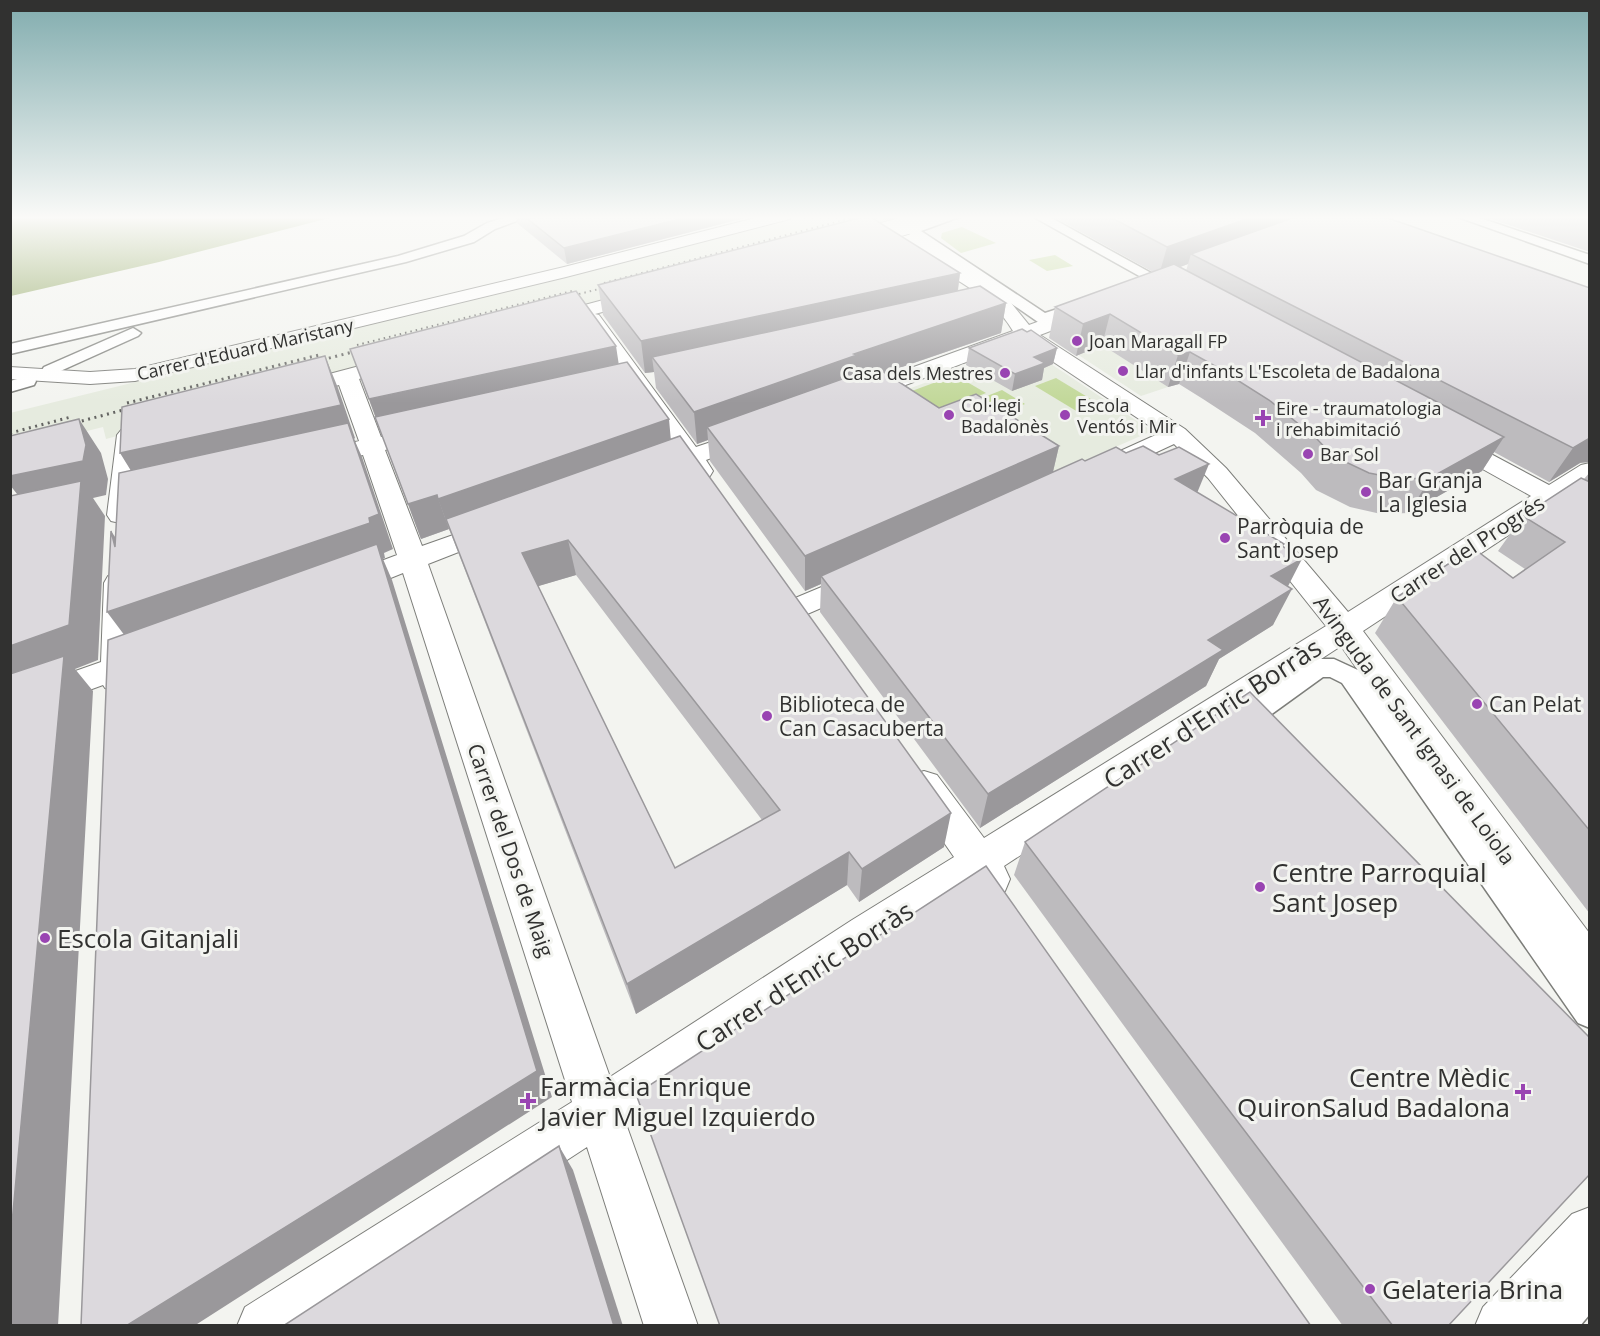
<svg xmlns="http://www.w3.org/2000/svg" width="1600" height="1336" viewBox="0 0 1600 1336" font-family="'Open Sans',sans-serif">
	<rect width="100%" height="100%" fill="#f3f4f0"/>
	<g fill="#e6ebdf">
		<path d="M809,216H934L106,439L103,427L11,450L10,413Z"/>
		<path d="M1074,327L1168,387L1141,396L1051,337Z"/>
		<path d="M1024,346L1152,431L1047,477L876,401Z"/>
	</g>
	<g fill="#c2d899">
		<path d="M962,227L996,243L961,253L941,238L942,233Z"/>
		<path d="M1055,255L1073,266L1047,271L1029,260Z"/>
		<path d="M955,375L986,393L924,418L893,398Z"/>
		<path d="M1056,378L1099,404L1078,412L1035,386Z"/>
		<path d="M1002,390L1025,404L969,426L947,412Z"/>
	</g>
	<path fill="#88a056" d="M11,216H337L159,262L11,296Z"/>
	<g fill="none" stroke-linecap="round" stroke-linejoin="round">
		<path stroke="#cccdca" stroke-width="18" stroke-dasharray="18 9" stroke-linecap="butt" d="M885,216L900,229"/>
		<g stroke="#7d7e7a" stroke-width="3">
			<g id="pedestrian">
				<path d="M510,216H530L495,229L474,242L406,262L10,354V344L398,256L464,236L487,223Z"/>
				<path d="M942,216H962L921,231L1045,313L1085,300L1092,304L1090,307L1048,322H1038L905,230L907,227Z"/>
				<path d="M1032,216H1048L1162,279L1160,282H1150Z"/>
				<path d="M1455,216H1474L1590,255V264Z"/>
				<path d="M133,328L141,333L138,336L56,373L50,375L42,370L44,367Z"/>
				<path d="M28,376L34,377L36,381L34,385L10,392V381Z"/>
				<path d="M1318,659H1334L1360,671L1590,984V1028L1578,1023L1342,683L1330,677H1323L1258,724L1255,733L1246,736L1237,733L1230,721L1234,714L1310,662Z"/>
				<path d="M1590,1263V1314L1580,1326H1532C1542,1302 1566,1273 1590,1263Z"/>
			</g>
		</g>
		<g stroke="#7d7e7a" stroke-width="2">
			<g id="minor">
				<path d="M763,216H792L790,219L566,277L135,381L90,384L10,379V367L90,372L135,369L564,267Z"/>
				<path d="M919,216H946L944,219L910,229L1008,299L1029,325L1086,304H1100L1103,308L1100,312L1040,335L1185,429L1226,468L1348,612L1531,496L1443,447L1439,442L1443,437L1451,435L1459,437L1549,485L1581,465L1590,463V481L1568,496L1590,507V526L1581,524L1551,507L1363,631L1590,934V988L1575,982L1341,646L1004,866L1010,879L1005,891L991,896L977,891L974,886L880,946L625,1121L698,1326H644L587,1147L313,1326H237L245,1307L572,1102L403,573L356,592L346,594L336,592L332,585L336,578L397,555L363,455L318,465L309,463L306,458L309,453L359,441L339,385L292,398L284,396L281,391L284,386L401,355L408,357L412,361L408,365L359,379L381,437L427,426L435,428L439,433L435,438L385,450L422,546L493,521L502,523L506,529L502,535L428,564L610,1077L852,920L954,857L911,795L906,785L911,775L924,771L937,775L984,838L1326,626L1208,478L1174,444L1116,471L1107,473L1098,471L1095,466L1098,461L1160,433L1022,341L866,400L858,402L850,400L847,395L850,390L1013,331C985,282 923,272 892,229L901,222Z"/>
				<path d="M644,289L651,291L653,295L651,299L595,314L599,315L696,447L750,429L758,431L762,436L758,441L706,460L713,471L710,476L701,478L692,476L686,467L656,477L647,475L644,470L647,465L677,454L582,319L583,317L547,327L540,325L537,321L540,317Z"/>
				<path d="M143,425L151,427L155,432L151,437L140,440L133,515L129,521L120,523L111,521L107,515L117,435L121,430Z"/>
				<path d="M860,571L870,573L874,580L870,587L798,618L788,615L783,608L788,601Z"/>
				<path d="M118,574L128,576L132,583V651L144,654L149,662L144,670L132,674L127,688L116,692L105,688L103,685L10,719V694L101,662L104,583L108,576Z"/>
				<path d="M1590,1207V1270L1539,1326H1475L1483,1307L1572,1214Z"/>
			</g>
		</g>
		<use href="#pedestrian" fill="#fff" fill-rule="evenodd"/>
		<use href="#minor" fill="#fff" fill-rule="evenodd"/>
		<g stroke="#646462" stroke-width="2" stroke-dasharray="1.5 4" stroke-linecap="butt">
			<path d="M856,223L880,216"/>
			<path d="M604,283L859,216"/>
			<path d="M563,298L615,285"/>
			<path d="M357,345L572,291"/>
		</g>
		<g stroke="#646462" stroke-width="3" stroke-dasharray="2 4.5" stroke-linecap="butt">
			<path d="M310,363L368,348"/>
			<path d="M127,403L319,355"/>
			<path d="M63,426L138,406"/>
			<path d="M10,433L71,417"/>
		</g>
		<g stroke="#7d7e7a" stroke-width="20" stroke-linecap="butt">
			<path id="minor-bridge" d="M879,233L907,225"/>
		</g>
		<use href="#minor-bridge" stroke="#fff" stroke-width="18"/>
	</g>
	<g fill="#bdbbbe" fill-rule="evenodd">
		<path d="M516,216H752L567,264L517,223Z"/>
		<path d="M1052,216H1382L1590,288L1580,463L1549,482L1494,452L1482,471L1409,513L1381,514L1350,507L1316,490L1301,473L1255,433L1203,399L1179,384L1168,387L1102,345L1076,356L1049,338L1055,307L1153,272ZM1188,264L1186,271L1180,267Z"/>
		<path d="M1482,216H1590V252Z"/>
		<path d="M960,273L958,291L1006,303L1001,333L885,373L939,408L1059,446L1053,472L1085,461L1126,453L1197,493L1283,546L1288,587L1273,625L1219,659L1206,686L980,828L820,612L821,584L805,591L710,461L708,440L697,444L656,388L654,372L645,373L603,315L598,285Z"/>
		<path d="M1027,332L1057,348L1053,364L1044,368L1042,380L1012,391L966,365L969,348Z"/>
		<path d="M350,349L619,364L671,439L944,847L859,902L847,885L636,1014L451,534L449,529L421,539ZM576,575L762,820L675,868L538,586Z"/>
		<path d="M1590,472V914L1375,633L1397,597L1513,578L1525,569L1498,551L1523,516L1584,479Z"/>
		<path d="M1025,842L1448,1326H1343L1014,875Z"/>
	</g>
	<g fill="#9a989b">
		<path d="M692,216H752L567,264L564,248Z"/>
		<path d="M1255,216H1311L1191,254L1188,264L1159,275L1167,247Z"/>
		<path d="M960,273L956,303L652,357L654,372L645,373L641,341Z"/>
		<path d="M1006,303L1001,333L855,383L707,427L708,440L697,444L694,412L854,354Z"/>
		<path d="M1110,314L1102,345L1076,356L1083,324Z"/>
		<path d="M616,346L621,379L381,432L369,399Z"/>
		<path d="M1057,348L1053,364L1044,368L1042,380L1012,391L1015,374L1034,357Z"/>
		<path d="M1190,352L1179,384L1168,387L1178,355Z"/>
		<path d="M325,356L338,388L355,438L354,439L362,457L393,549L384,553L385,558L383,559L392,580L552,1097L194,1326H126L134,648L107,612L141,487L120,453Z"/>
		<path d="M79,419L101,453L108,479L106,495L93,498L105,516L98,660L75,669L93,691L58,1326H10V646L31,512L10,485V463Z"/>
		<path d="M669,419L672,453L446,519L451,534L438,499Z"/>
		<path d="M1504,437L1482,471L1409,513L1430,478Z"/>
		<path d="M1590,438V462L1580,463L1549,482L1573,448Z"/>
		<path d="M1059,446L1051,480L821,576V584L805,591V556Z"/>
		<path d="M1209,464L1195,498L1175,479Z"/>
		<path d="M437,495L449,529L421,539L408,504Z"/>
		<path d="M111,531L135,566L115,547Z"/>
		<path d="M568,540L576,575L532,588L522,553Z"/>
		<path d="M1302,559L1284,594L1292,589L1273,625L1219,659L1206,686L980,828L988,794L1208,640L1271,576Z"/>
		<path d="M951,813L944,847L859,902L862,869Z"/>
		<path d="M849,852L847,885L636,1014L627,984Z"/>
		<path d="M559,1146L573,1170L623,1326H614Z"/>
	</g>
	<g fill="#dcd9dd" stroke="#9a989b" stroke-width="1.5" fill-rule="evenodd">
		<path d="M524,216H692L564,248Z"/>
		<path d="M867,216H869L960,273L641,341L598,285Z"/>
		<path d="M1108,216H1255L1167,247Z"/>
		<path d="M1298,216H1382L1590,288V438L1573,448L1191,254Z"/>
		<path d="M1174,264L1504,437L1430,478L1400,479L1369,473L1333,456L1317,439L1269,400L1215,366L1190,352L1178,355L1110,314L1083,324L1055,307Z"/>
		<path d="M980,286L1006,303L854,354L857,355L694,412L652,357Z"/>
		<path d="M576,291L616,346L369,399L350,349Z"/>
		<path d="M1022,329L1027,332L1031,330L1057,348L1034,357L1045,363L1015,374L969,348Z"/>
		<path d="M325,356L341,405L120,453L122,407Z"/>
		<path d="M627,362L669,419L438,499L437,495L408,504L375,417Z"/>
		<path d="M876,367L939,408L976,394L1059,446L805,556L707,427Z"/>
		<path d="M79,419L86,445L83,461L10,476V436Z"/>
		<path d="M348,423L379,514L369,518L370,523L107,612L111,531L115,547L119,473Z"/>
		<path d="M680,436L951,813L862,869L849,852L627,984L446,519ZM568,540L780,810L675,868L522,553Z"/>
		<path d="M1143,446L1159,455L1179,447L1209,464L1175,479L1284,544L1282,546L1302,559L1271,576L1292,589L1208,640L1223,650L988,794L821,576L1082,459L1085,461L1116,447L1126,453Z"/>
		<path d="M1581,478L1590,482V831L1397,597L1473,548L1513,578L1565,542L1523,516Z"/>
		<path d="M81,481L69,625L10,646V496Z"/>
		<path d="M377,544L537,1071L126,1326H81L108,640Z"/>
		<path d="M64,656L10,1245V674Z"/>
		<path d="M1250,692L1590,1038V1174L1448,1326H1393L1025,842Z"/>
		<path d="M986,866L1311,1326H720L636,1094Z"/>
		<path d="M559,1146L614,1326H283Z"/>
	</g>
	<linearGradient id="sky" x2="0" y2="1"><stop stop-color="#81acae"/><stop offset="0.54" stop-color="#fafaf8"/><stop offset="1" stop-color="#fafaf8" stop-opacity="0"/></linearGradient>
	<rect width="1600" height="403" fill="url(#sky)"/>
	<g fill="#9944b2" stroke="#f3f4f0" stroke-width="2">
		<circle cx="1077" cy="341" r="6"/>
		<circle cx="1123" cy="371" r="6"/>
		<circle cx="1005" cy="373" r="6"/>
		<circle cx="949" cy="415" r="6"/>
		<circle cx="1065" cy="415" r="6"/>
		<path d="M1260 409h6v6h6v6h-6v6h-6v-6h-6v-6h6z"/>
		<circle cx="1308" cy="454" r="6"/>
		<circle cx="1366" cy="492" r="6"/>
		<circle cx="1225" cy="538" r="6"/>
		<circle cx="1477" cy="704" r="6"/>
		<circle cx="767" cy="716" r="6"/>
		<circle cx="1260" cy="887" r="6"/>
		<circle cx="45" cy="938" r="6"/>
		<path d="M1520 1083h6v6h6v6h-6v6h-6v-6h-6v-6h6z"/>
		<path d="M525 1092h6v6h6v6h-6v6h-6v-6h-6v-6h6z"/>
		<circle cx="1370" cy="1289" r="6"/>
	</g>
	<g text-anchor="middle" dominant-baseline="central" stroke-width="6" stroke-linejoin="round" paint-order="stroke">
		<g font-size="18" fill="#313130" stroke="#f3f4f0" text-anchor="start">
			<text x="1089" y="341">Joan Maragall FP</text>
			<text x="1135" y="371">Llar d'infants L'Escoleta de Badalona</text>
			<text x="993" y="373" text-anchor="end">Casa dels Mestres</text>
			<text x="961" y="405">Col·legi<tspan x="961" dy="21">Badalonès</tspan></text>
			<text x="1077" y="405">Escola<tspan x="1077" dy="21">Ventós i Mir</tspan></text>
			<text x="1276" y="408">Eire - traumatologia<tspan x="1276" dy="21">i rehabimitació</tspan></text>
			<text x="1320" y="454">Bar Sol</text>
		</g>
		<g font-size="18" fill="#313130" stroke="#f3f4f0">
			<text transform="translate(245 349) rotate(-13)">Carrer d'Eduard Maristany</text>
		</g>
		<g font-size="21" fill="#313130" stroke="#f3f4f0" text-anchor="start">
			<text x="1378" y="480">Bar Granja<tspan x="1378" dy="24">La Iglesia</tspan></text>
			<text x="1237" y="526">Parròquia de<tspan x="1237" dy="24">Sant Josep</tspan></text>
			<text x="779" y="704">Biblioteca de<tspan x="779" dy="24">Can Casacuberta</tspan></text>
			<text x="1489" y="704">Can Pelat</text>
		</g>
		<g font-size="21" fill="#313130" stroke="#f3f4f0">
			<text transform="translate(1467 549) rotate(-33)">Carrer del Progrés</text>
			<text transform="translate(1415 730) rotate(54)">Avinguda de Sant Ignasi de Loiola</text>
			<text transform="translate(511 850) rotate(71)">Carrer del Dos de Maig</text>
		</g>
		<g font-size="26" fill="#313130" stroke="#f3f4f0">
			<text transform="translate(1212 713) rotate(-33)">Carrer d'Enric Borràs</text>
			<text transform="translate(804 976) rotate(-33)">Carrer d'Enric Borràs</text>
		</g>
		<g font-size="26" fill="#313130" stroke="#f3f4f0" text-anchor="start">
			<text x="1272" y="872">Centre Parroquial<tspan x="1272" dy="30">Sant Josep</tspan></text>
			<text x="57" y="938">Escola Gitanjali</text>
			<text x="1510" y="1077" text-anchor="end">Centre Mèdic<tspan x="1510" dy="30">QuironSalud Badalona</tspan></text>
			<text x="540" y="1086">Farmàcia Enrique<tspan x="540" dy="30">Javier Miguel Izquierdo</tspan></text>
			<text x="1382" y="1289">Gelateria Brina</text>
		</g>
	</g>
	<rect width="1600" height="1336" fill="none" stroke="#313130" stroke-width="24"/>
</svg>
